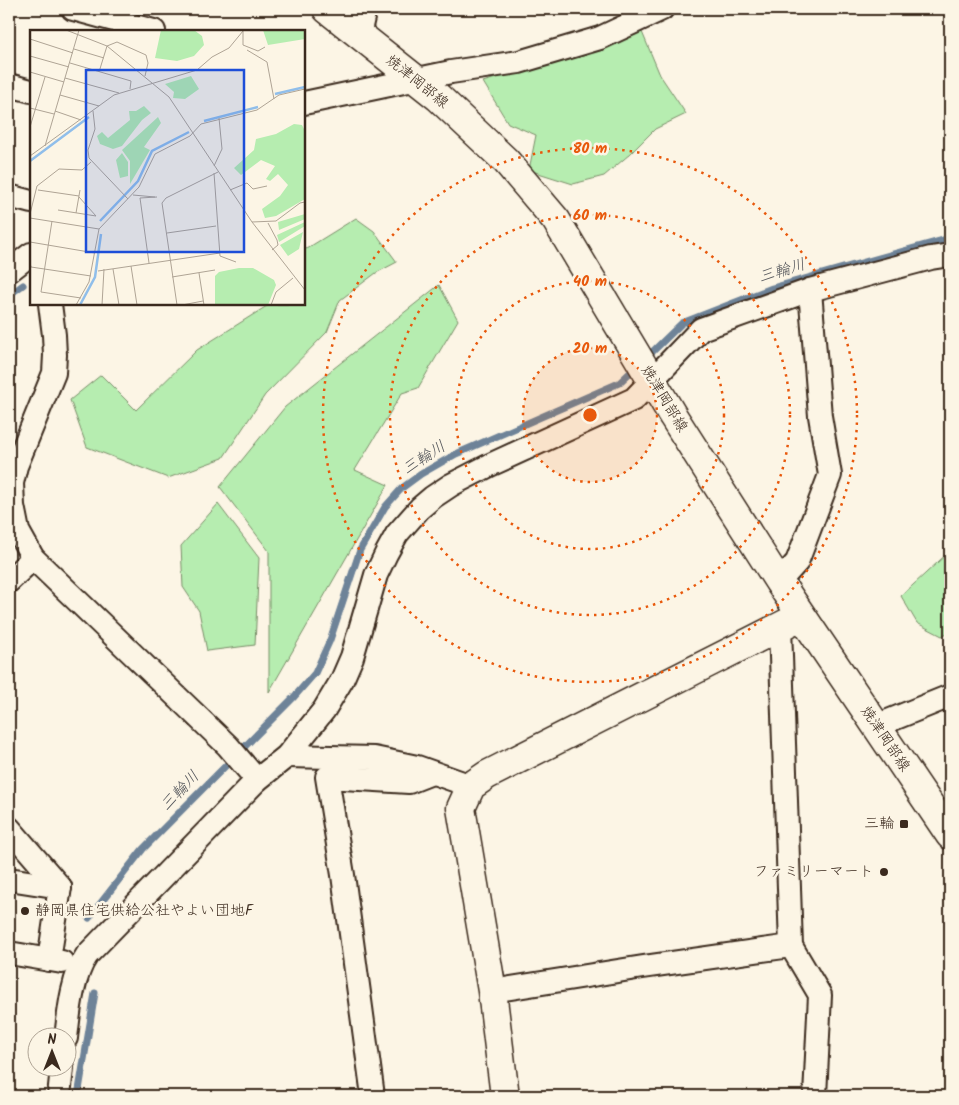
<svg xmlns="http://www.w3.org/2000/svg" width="959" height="1105" viewBox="0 0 959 1105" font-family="Kalam,'Klee One',sans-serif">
	<rect width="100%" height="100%" fill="#fcf5e5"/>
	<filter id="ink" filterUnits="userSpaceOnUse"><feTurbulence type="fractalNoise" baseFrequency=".02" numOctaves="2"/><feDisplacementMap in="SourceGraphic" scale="10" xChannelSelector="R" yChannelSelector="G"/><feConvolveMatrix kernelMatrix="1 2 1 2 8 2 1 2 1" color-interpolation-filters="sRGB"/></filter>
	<g filter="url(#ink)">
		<g fill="#b6edb0" stroke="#788c67">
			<path d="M642,32L660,75L686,114L655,129L630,154L604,176L573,184L529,170L536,135L508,123L483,82Z"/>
			<path d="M356,218L374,231L397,262L376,273L340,300L327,332L265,395L223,458L168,478L87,447L70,400L101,375L136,410L197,350L270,304H304V249H306Z"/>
			<path d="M439,285L458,320L418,388L402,393L355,470L388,485L269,692V551L220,487L285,407Z"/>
			<path d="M218,504L259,558L255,645L207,651L199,611L183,587L181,546Z"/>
			<path d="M950,551V631L942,636L917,623L901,596Z"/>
		</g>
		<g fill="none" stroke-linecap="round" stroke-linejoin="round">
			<g stroke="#6e8398" stroke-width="7">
				<path d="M9,295L23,285"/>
				<path d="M646,358L682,323L772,288L950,238"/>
				<path d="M89,918L143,849L294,697L315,673L330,640L360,550L385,507L402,488L421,474L456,454L619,383L636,367"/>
				<path d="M78,1096L95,993"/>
			</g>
			<g stroke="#3b2a1e" stroke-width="26">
				<g id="street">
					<path d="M73,9L154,31"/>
					<path d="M359,35L365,9"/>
					<path d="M9,85L31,91"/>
					<path d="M304,103L451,72L519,62L600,38L662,9"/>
					<path d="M9,196L31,202"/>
					<path d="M9,271L31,254"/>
					<path d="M50,304L54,335L55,355L54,373L16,466L12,483L13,506L18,531L33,558L228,746L257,780"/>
					<path d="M9,581L33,558"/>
					<path d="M779,582L797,562L830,475L820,416L810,290"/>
					<path d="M780,627L791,946L820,995L815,1096"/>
					<path d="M876,726L950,696"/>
					<path d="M287,756L374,758L417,767L471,786"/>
					<path d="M9,828L60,887"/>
					<path d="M9,879L60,887"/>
					<path d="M9,953L62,962"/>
					<path d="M49,960L60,887"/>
					<path d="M492,991L643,967L791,946"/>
					<path d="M66,1038C69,1012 72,977 87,955L257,780L287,756L324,710L342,680L352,657L376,575L386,554L397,534L420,508L433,497L451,485L490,465L634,399L701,329L810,290L931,258L950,255"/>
					<path d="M59,1096L62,1068"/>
					<path d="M373,1096L343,875L327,777L409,782L432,773"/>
				</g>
			</g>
			<g stroke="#3b2a1e" stroke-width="31">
				<g id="secondary">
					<path d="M327,9L438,97L506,161L556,220L673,416L779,582L950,835"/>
					<path d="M505,1096L492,991L461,808L471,786L487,775L801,616"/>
				</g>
			</g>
			<use href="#street" stroke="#fcf5e5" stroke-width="22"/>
			<use href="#secondary" stroke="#fcf5e5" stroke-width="28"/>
		</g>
	</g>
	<circle cx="590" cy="415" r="67" fill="#e8590c" fill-opacity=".12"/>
	<g fill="none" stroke="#e8590c" stroke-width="2.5" stroke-dasharray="2.5 5">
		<circle cx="590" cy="415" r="67"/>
		<circle cx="590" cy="415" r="134"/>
		<circle cx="590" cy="415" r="200"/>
		<circle cx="590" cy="415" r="267"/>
	</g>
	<g fill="#3b2a1e" stroke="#fcf5e5" stroke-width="2">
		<rect x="899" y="819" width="10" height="10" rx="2.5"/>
		<circle cx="884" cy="872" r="5"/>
		<circle cx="25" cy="911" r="5"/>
	</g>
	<g text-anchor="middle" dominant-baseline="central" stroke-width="5" stroke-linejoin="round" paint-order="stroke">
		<g font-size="15" fill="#3b2a1e" stroke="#fcf5e5">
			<text transform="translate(417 82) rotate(39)">焼津岡部線</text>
			<text transform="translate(664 399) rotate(59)">焼津岡部線</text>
			<text transform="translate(885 739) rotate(56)">焼津岡部線</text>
		</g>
		<g font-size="15" fill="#3b2a1e" stroke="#fcf5e5" text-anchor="end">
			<text x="894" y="824">三輪</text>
			<text x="874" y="872">ファミリーマート</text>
			<text x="35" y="911" text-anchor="start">静岡県住宅供給公社やよい団地F</text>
		</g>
		<g font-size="16" font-style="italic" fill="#54565b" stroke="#fcf5e5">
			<text transform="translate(782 271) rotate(-17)">三輪川</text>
			<text transform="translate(424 458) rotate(-33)">三輪川</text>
			<text transform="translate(180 791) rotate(-46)">三輪川</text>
		</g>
	</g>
	<g transform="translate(30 30)">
		<rect width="275" height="275" fill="#fcf5e5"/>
		<path d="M131,0H164L172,6L174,15L164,26L147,31L125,28ZM233,0H275V9L238,15ZM161,46L169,59L155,69L143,68L144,62L135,54ZM114,76L121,83L112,90L92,116L83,119L70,114L67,106L72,102L78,108L100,90L99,81H106ZM128,87L131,93L114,117L120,120L100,154V131L92,120ZM264,94L272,95L275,101V169L246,186L235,188L232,179L250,166L258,155L248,144L240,151L236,149L245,136L231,130L211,145L204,138L224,120L226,109L246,104ZM92,123L98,132V146L90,148L86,130ZM275,184V189L249,200L248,192ZM275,192V196L249,212L247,205ZM273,202L269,219L258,226L250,215ZM209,238H223L244,250L246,255L238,275H185V246L189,242Z" fill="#b6edb0"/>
		<path fill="none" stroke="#90beea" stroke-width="2.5" d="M245,64L275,57M174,91L228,77M0,131L59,87M70,191L108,151L122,121L159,102M50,275L65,247L71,204"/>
		<path fill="none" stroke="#afa495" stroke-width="1" d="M36,0L77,16L139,67L222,192L275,260M0,9L43,23M44,19L74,28M217,20L237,32L244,69M0,26L39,37M40,33L101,51L100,59M0,42L34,52M69,42L77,16L87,12L116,25L118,33L115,46M35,48L89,63M30,65L69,76M0,78L24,84M25,81L51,90M63,81L65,99L58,120L59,128L98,169M0,97L15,47M15,116L49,0M0,126L84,65L167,40L182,27L199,18L213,1V15L228,21L235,17M184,136L192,119L189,88M184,143L190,226L206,232M8,160L49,166M200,160L217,153L223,159L237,156M103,165L125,167M49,167L66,186M28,180L66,186M46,183L50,160M0,184L7,156L29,139L52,140L61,132M0,188L69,199M22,191L11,262L51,268M222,192L246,191L270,173L275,172M238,193L247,210L248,215L242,220M137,203L186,196M0,212L65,223M0,233L1,237L61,246M119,233L110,168L127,167M101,236L107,275M83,239L89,275M68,241L190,223M169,243L174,275M142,247L185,240M46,275L59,252L69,199L109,157L125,124L160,106L171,94L227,80L249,65L275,59M72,275L74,239M147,275L132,173L136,168L188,142M152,275L173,271M241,275L246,262L263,248"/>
		<path fill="#1d4ed8" fill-opacity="0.15" stroke="#1d4ed8" stroke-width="2.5" d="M56,40H214V222H56Z"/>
		<rect width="275" height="275" fill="none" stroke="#3b2a1e" stroke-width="2.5"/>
	</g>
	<circle cx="590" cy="415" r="8" fill="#e8590c" stroke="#fcf5e5" stroke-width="2.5"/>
	<g font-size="15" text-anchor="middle" font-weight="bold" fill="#e8590c" stroke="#fcf5e5" stroke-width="5" stroke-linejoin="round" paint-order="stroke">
		<text x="590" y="153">80 m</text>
		<text x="590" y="220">60 m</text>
		<text x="590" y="286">40 m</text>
		<text x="590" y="353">20 m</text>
	</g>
	<rect width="959" height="1105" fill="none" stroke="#fcf5e5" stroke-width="30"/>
	<rect x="15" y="15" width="929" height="1075" fill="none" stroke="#3b2a1e" stroke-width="2" filter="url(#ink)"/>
	<g transform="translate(52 1052)"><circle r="24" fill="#fcf5e5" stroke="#afa495"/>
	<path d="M0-4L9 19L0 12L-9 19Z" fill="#3b2a1e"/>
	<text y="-8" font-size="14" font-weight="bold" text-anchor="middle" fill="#3b2a1e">N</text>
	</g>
</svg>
